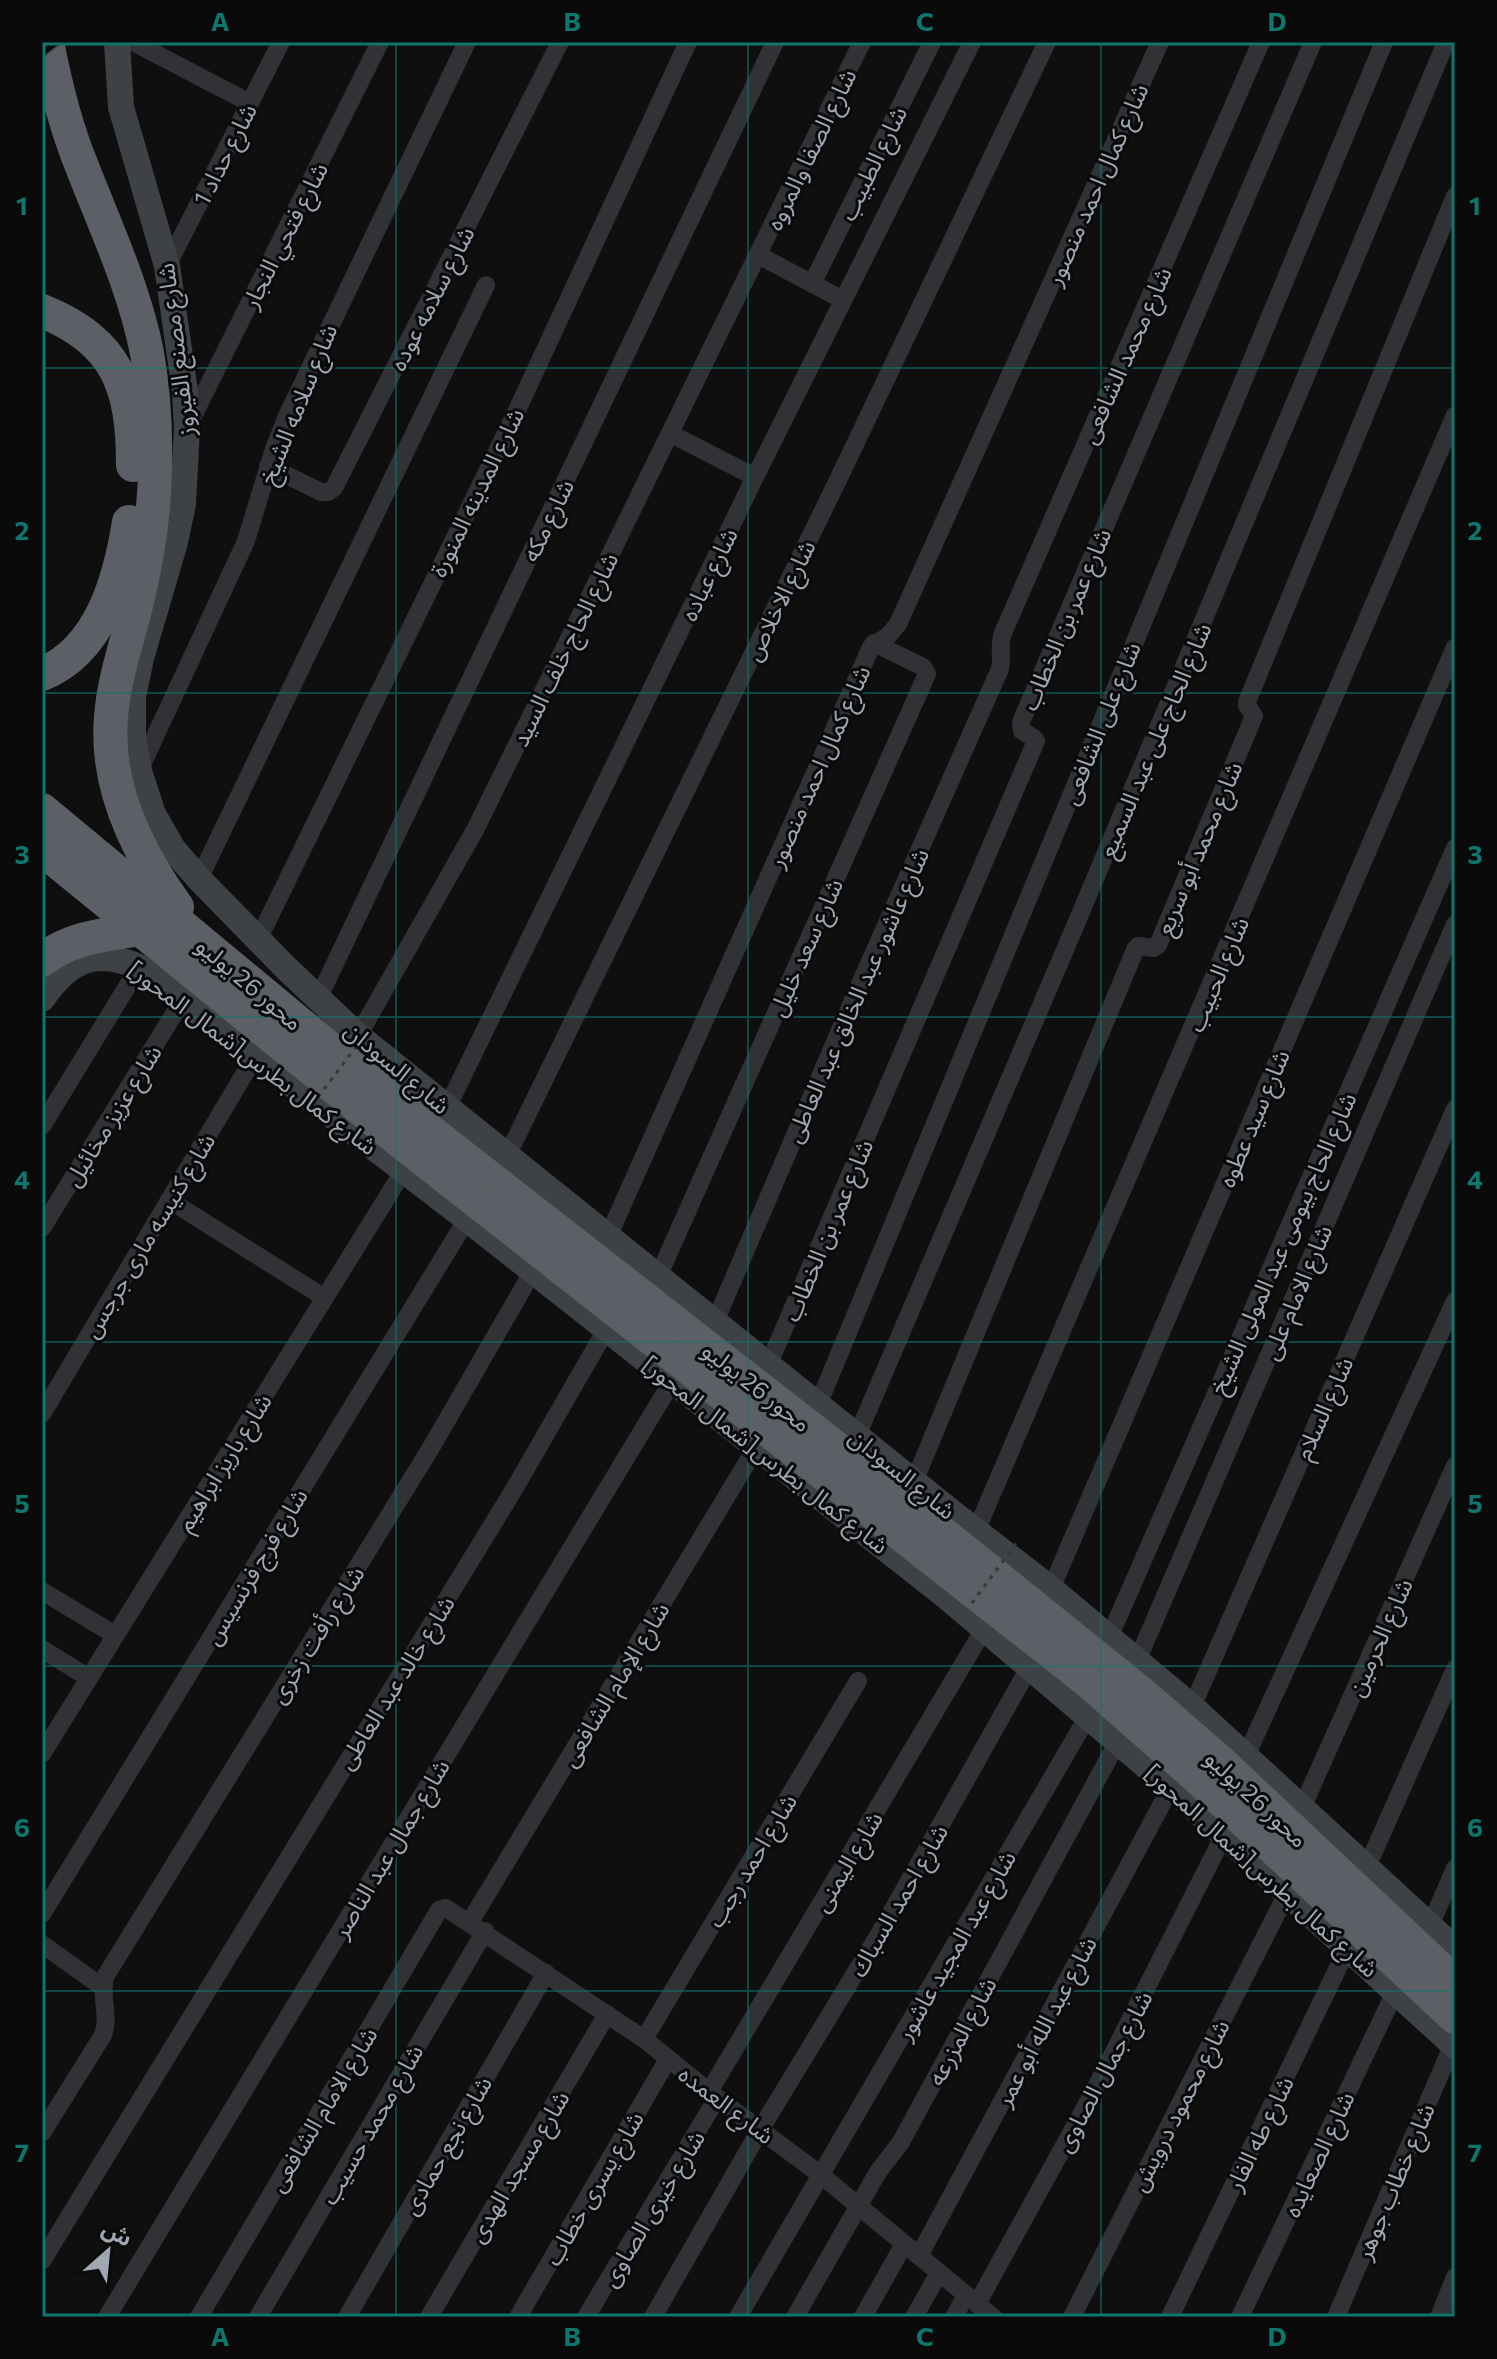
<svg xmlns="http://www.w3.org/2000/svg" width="1497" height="2359" viewBox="0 0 1497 2359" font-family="Commissioner,'Noto Sans Arabic',sans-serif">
	<rect width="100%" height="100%" fill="#0f0f10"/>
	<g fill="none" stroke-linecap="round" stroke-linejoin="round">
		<g stroke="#303235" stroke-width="18">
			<path d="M133,42L250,103"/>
			<path d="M758,255L843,300"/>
			<path d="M167,266L281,42"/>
			<path d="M812,284L932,42"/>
			<path d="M188,426L380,42"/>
			<path d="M671,434L755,477"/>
			<path d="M268,466L321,492H328L334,488L560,42"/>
			<path d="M139,771L246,541L274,449L287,416L467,42"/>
			<path d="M199,879L486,285"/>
			<path d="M258,940L512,421L688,42"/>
			<path d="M318,999L775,42"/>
			<path d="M358,1036L475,830L862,42"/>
			<path d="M447,1108L755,477L972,42"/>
			<path d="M42,1126L139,967"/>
			<path d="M507,1156L837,482L1047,42"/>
			<path d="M169,1200L325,1298"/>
			<path d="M42,1228L182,1001"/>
			<path d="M608,1237L871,647L888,636L898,624L1160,42"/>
			<path d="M658,1277L927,674L923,667L874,643"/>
			<path d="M715,1322L856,993L1000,669C1003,657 998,645 1003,633L1261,42"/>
			<path d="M768,1366L1036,741L1034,738L1022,731L1021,722L1313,42"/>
			<path d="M818,1405C1007,951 1193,496 1384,42"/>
			<path d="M42,1414L255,1056"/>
			<path d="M857,1436L1076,924L1446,42"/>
			<path d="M914,1482L1135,950L1138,946L1154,948L1158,945L1254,716L1247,705V702L1455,196"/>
			<path d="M976,1531L1455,415"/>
			<path d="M1051,1589L1455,647"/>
			<path d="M42,1591L115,1635"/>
			<path d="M1109,1638L1455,848"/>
			<path d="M42,1649L89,1678"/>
			<path d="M1137,1661L1455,924"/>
			<path d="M1192,1707L1455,1109"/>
			<path d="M42,1754L404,1170"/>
			<path d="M1246,1756L1455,1301"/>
			<path d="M1302,1808L1455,1466"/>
			<path d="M1367,1867L1455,1669"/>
			<path d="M42,1914L467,1219"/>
			<path d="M470,1922L757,1446"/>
			<path d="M1430,1926L1455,1868"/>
			<path d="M42,1944L102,1987"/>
			<path d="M644,2039L858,1681"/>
			<path d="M709,2092L984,1629"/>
			<path d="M42,2133L103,2035C110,2015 100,1997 105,1977L432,1446L533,1271"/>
			<path d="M919,2256L1171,1787"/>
			<path d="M42,2261L513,1491L607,1328"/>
			<path d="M977,2304L1093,2093L1224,1835"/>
			<path d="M107,2317L673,1380"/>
			<path d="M199,2317L439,1910L446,1908L644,2039L717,2098L821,2175L993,2317"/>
			<path d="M258,2317L485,1931"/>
			<path d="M347,2317L546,1973"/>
			<path d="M429,2317L607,2014"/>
			<path d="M518,2317L668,2059"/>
			<path d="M586,2317L717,2098"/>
			<path d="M653,2317L760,2130L881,1931L1030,1666"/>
			<path d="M738,2317L1088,1716"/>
			<path d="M795,2317L878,2172L901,2142L1118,1741"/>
			<path d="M863,2317L904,2244"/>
			<path d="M914,2317L939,2273"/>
			<path d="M954,2317L966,2295"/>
			<path d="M1072,2317L1287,1893"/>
			<path d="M1170,2317L1347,1949"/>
			<path d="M1240,2317L1395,1992"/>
			<path d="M1336,2317L1453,2044"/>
			<path d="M1439,2317L1455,2277"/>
		</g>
		<g stroke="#3e4145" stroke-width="26">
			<path d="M117,42L121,107L167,266L185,391L187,428L183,504L175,542L141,658L133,697V737L139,771L153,814L173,849L199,879L286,968L358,1036L955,1515L1051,1589L1192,1707L1455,1949"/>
			<path d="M42,999C68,961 94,947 139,967L467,1219L947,1597L1171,1787L1455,2046"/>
		</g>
		<g stroke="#5c6066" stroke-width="34">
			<path d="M47,42C55,83 65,125 81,164C105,226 134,287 147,353C154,392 156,434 155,473C154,513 148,554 139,593C130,634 114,675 111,717C105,786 138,853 177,907"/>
			<path d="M42,311C118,341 133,388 133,465"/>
			<path d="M42,674C101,650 120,579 129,522"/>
			<path d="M42,810L418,1122L855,1463L1142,1694L1218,1760L1455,1983"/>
			<path d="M42,849L404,1144L1088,1681L1196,1776L1455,2017"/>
			<path d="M42,960C71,937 105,935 140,929"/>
		</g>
		<g stroke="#474a4e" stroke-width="9">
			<path id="rail" d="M42,53L57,42"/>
		</g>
		<use href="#rail" stroke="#0a0a0b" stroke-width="6" stroke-dasharray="18" stroke-linecap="butt"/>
		<g stroke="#36393c" stroke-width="3" stroke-dasharray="4 6" stroke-linecap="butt">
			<path d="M318,1097L371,1027"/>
			<path d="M972,1603L1017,1542"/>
		</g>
	</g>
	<path fill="none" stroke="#0f766e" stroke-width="2" stroke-opacity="0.55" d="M396,42V2317M748,42V2317M1101,42V2317M42,368H1455M42,693H1455M42,1017H1455M42,1342H1455M42,1666H1455M42,1991H1455"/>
	<g text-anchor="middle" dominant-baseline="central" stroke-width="6" stroke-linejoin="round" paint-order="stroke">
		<g font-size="24" fill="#9fa8b2" stroke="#0a0a0b">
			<text transform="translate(810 149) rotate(-64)">شارع الصفا والمروه</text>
			<text transform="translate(224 154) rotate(-63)">شارع حداد 1</text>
			<text transform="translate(872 163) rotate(-64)">شارع الطبيب</text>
			<text transform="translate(1096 184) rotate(-66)">شارع كمال احمد منصور</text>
			<text transform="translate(284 235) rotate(-63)">شارع فتحي النجار</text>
			<text transform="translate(431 298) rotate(-63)">شارع سلامه عوده</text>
			<text transform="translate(175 350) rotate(-97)">شارع مصنع الفيروز</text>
			<text transform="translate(1125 355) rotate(-66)">شارع محمد الشافعى</text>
			<text transform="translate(297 404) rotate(-68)">شارع سلامه الشيخ</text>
			<text transform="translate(476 492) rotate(-64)">شارع المدينه المنورة</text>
			<text transform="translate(547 520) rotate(-64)">شارع مكه</text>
			<text transform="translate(708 574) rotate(-64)">شارع عباده</text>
			<text transform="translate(779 600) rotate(-64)">شارع الاخلاص</text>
			<text transform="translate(1065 619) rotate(-67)">شارع عمر بن الخطاب</text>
			<text transform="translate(564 649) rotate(-64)">شارع الحاج خلف السيد</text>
			<text transform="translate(1100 723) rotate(-68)">شارع على الشافعى</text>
			<text transform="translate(1154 740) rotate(-67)">شارع الحاج على عبد السميع</text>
			<text transform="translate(818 766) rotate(-66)">شارع كمال احمد منصور</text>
			<text transform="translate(1198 848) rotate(-67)">شارع محمد أبو سريع</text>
			<text transform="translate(805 947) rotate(-66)">شارع سعد خليل</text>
			<text transform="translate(1217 974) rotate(-67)">شارع الحبيب</text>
			<text transform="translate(250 983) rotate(40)">محور 26 يوليو</text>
			<text transform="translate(856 995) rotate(-66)">شارع عاشور عبد الخالق عبد العاطى</text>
			<text transform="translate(253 1057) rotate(37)">شارع كمال بطرس[شمال المحور]</text>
			<text transform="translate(398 1067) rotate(40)">شارع السودان</text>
			<text transform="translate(112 1115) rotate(-58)">شارع عزيز مخائيل</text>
			<text transform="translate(1253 1118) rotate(-67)">شارع سيد عطوه</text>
			<text transform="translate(827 1230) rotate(-67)">شارع عمر بن الخطاب</text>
			<text transform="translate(148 1235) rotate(-59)">شارع كنيسه مارى جرجس</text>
			<text transform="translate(1282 1243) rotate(-66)">شارع الحاج بيومى عبد المولى الشيخ</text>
			<text transform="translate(1296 1292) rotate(-67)">شارع الامام على</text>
			<text transform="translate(757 1386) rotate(38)">محور 26 يوليو</text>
			<text transform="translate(1323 1408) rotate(-66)">شارع السلام</text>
			<text transform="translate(766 1454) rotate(38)">شارع كمال بطرس[شمال المحور]</text>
			<text transform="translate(223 1462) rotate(-58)">شارع باريز ابراهيم</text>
			<text transform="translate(903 1473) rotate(39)">شارع السودان</text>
			<text transform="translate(255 1566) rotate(-59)">شارع فرج فرنسيس</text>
			<text transform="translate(316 1634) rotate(-58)">شارع رأفت زخرى</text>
			<text transform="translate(1379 1637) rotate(-66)">شارع الحرمين</text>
			<text transform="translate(395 1682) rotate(-58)">شارع خالد عبد العاطى</text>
			<text transform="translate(614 1684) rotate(-59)">شارع الإمام الشافعى</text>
			<text transform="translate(1257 1798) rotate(43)">محور 26 يوليو</text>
			<text transform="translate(390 1848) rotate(-59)">شارع جمال عبد الناصر</text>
			<text transform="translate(751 1860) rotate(-59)">شارع احمد رجب</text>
			<text transform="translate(847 1861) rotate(-59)">شارع اليمنى</text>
			<text transform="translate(1262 1870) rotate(42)">شارع كمال بطرس[شمال المحور]</text>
			<text transform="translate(898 1900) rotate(-60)">شارع احمد السباك</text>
			<text transform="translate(955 1945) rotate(-60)">شارع عبد المجيد عاشور</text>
			<text transform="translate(1045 2021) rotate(-62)">شارع عبد الله أبو عمر</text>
			<text transform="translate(961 2031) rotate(-62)">شارع المزرعه</text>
			<text transform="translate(1103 2071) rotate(-62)">شارع جمال الصاوى</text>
			<text transform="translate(727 2104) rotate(37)">شارع العمده</text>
			<text transform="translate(1179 2105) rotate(-63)">شارع محمود درويش</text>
			<text transform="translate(322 2109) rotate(-59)">شارع الامام الشافعى</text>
			<text transform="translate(371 2124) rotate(-60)">شارع محمد حسيب</text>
			<text transform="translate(1259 2133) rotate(-64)">شارع طه الفار</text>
			<text transform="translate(446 2145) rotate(-60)">شارع نجع حمادى</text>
			<text transform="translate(1318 2154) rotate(-65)">شارع الصعايده</text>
			<text transform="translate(518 2166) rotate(-59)">شارع مسجد الهدى</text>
			<text transform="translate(1394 2181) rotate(-67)">شارع خطاب جوهر</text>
			<text transform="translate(593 2188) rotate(-60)">شارع يسرى خطاب</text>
			<text transform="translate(652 2208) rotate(-59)">شارع خيرى الصاوى</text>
		</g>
	</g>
	<rect width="1497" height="2359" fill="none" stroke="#0a0a0b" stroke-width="88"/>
	<g transform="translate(108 2251) rotate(27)" stroke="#0a0a0b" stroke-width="6" paint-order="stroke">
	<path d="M0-6L14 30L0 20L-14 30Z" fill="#9fa8b2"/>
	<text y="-12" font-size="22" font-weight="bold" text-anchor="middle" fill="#9fa8b2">ش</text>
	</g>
	<rect x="44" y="44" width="1409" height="2271" fill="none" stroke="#0f766e" stroke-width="3"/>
	<g font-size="26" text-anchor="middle" font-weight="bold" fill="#0f766e">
		<text x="220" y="31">A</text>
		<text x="572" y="31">B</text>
		<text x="925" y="31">C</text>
		<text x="1277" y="31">D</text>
		<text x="22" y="215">1</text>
		<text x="1475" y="215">1</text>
		<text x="22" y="540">2</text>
		<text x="1475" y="540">2</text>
		<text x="22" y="864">3</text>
		<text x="1475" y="864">3</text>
		<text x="22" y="1189">4</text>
		<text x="1475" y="1189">4</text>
		<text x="22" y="1513">5</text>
		<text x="1475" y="1513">5</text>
		<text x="22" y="1837">6</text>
		<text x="1475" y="1837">6</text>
		<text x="22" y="2162">7</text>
		<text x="1475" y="2162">7</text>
		<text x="220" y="2346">A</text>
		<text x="572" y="2346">B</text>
		<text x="925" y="2346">C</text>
		<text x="1277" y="2346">D</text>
	</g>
</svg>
